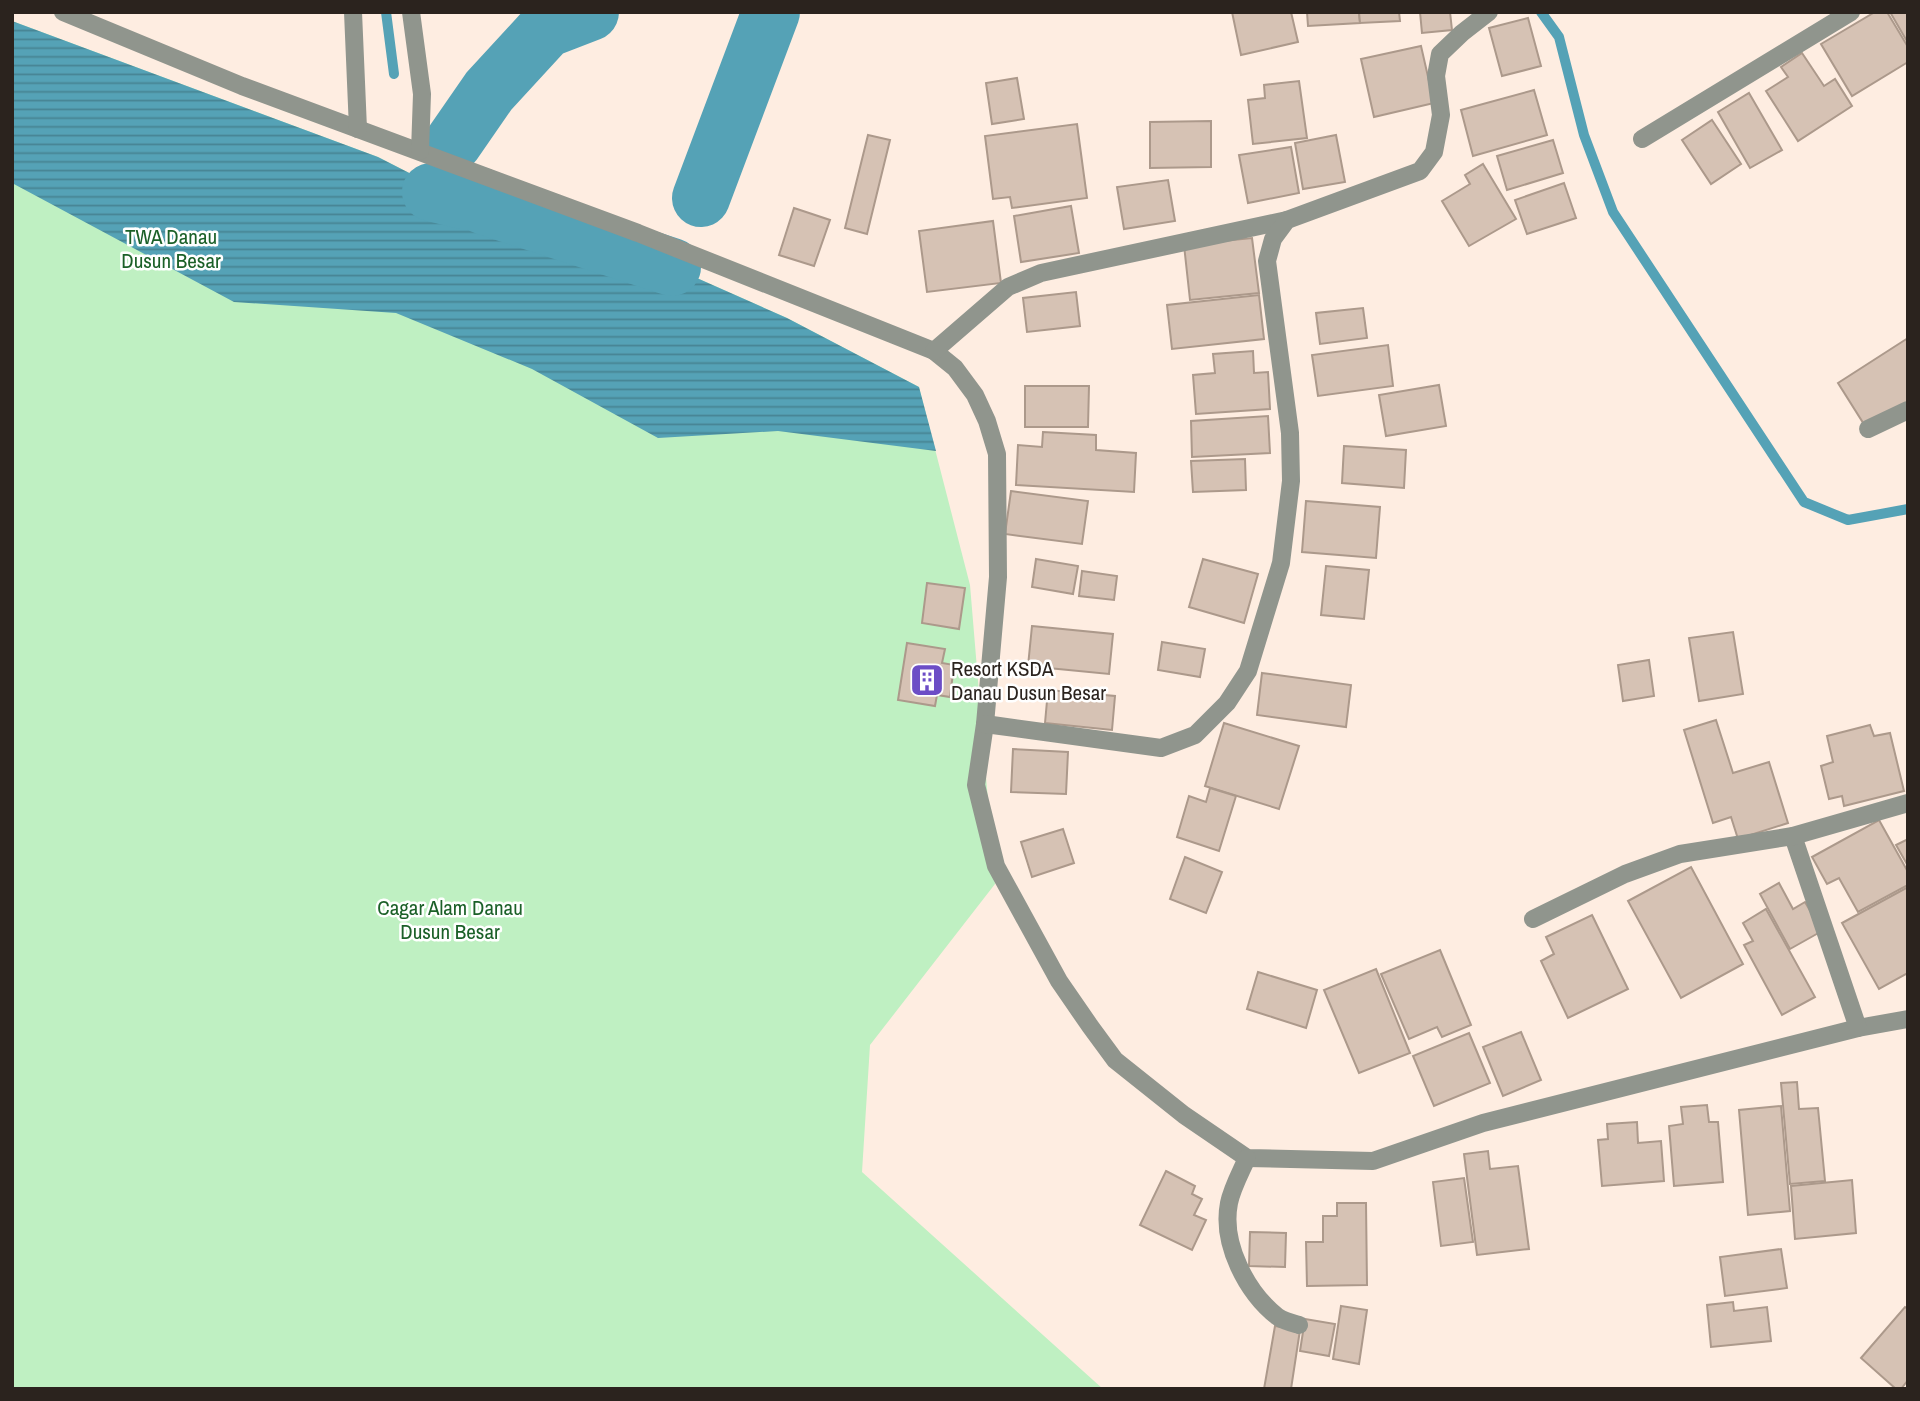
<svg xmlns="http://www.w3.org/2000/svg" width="1920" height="1401" viewBox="0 0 1920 1401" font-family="'Archivo Narrow',sans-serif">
	<defs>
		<pattern id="water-rules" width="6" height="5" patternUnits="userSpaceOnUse" patternTransform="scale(1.75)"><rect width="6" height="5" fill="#55a2b6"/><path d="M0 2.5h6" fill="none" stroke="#478493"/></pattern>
	</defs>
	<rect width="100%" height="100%" fill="#feede1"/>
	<path fill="#bff0c2" d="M12,21L378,157L421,179L431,192L463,200L473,194L482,197L486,206L645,263L672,267L787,318L919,387L970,585L995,884L870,1045L862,1172L1103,1389H12Z"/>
	<path fill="url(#water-rules)" d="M12,21L378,157L421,179L431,192L463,200L473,194L482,197L486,206L645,263L672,267L787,318L919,387L936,451L778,431L658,438L532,369L396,313L234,302L12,183Z"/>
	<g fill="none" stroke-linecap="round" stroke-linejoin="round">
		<g stroke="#55a2b6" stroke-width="10">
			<path d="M386,12L394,74"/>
			<path d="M1541,12L1559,37L1584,135L1613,212L1804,502L1848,520L1908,509"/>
		</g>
		<g stroke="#55a2b6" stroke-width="58">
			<path d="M453,143L489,91L546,29L590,12"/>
			<path d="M431,192L463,200L473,194L482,197L485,206L672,267"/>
			<path d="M701,198L771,12"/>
		</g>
	</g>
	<g fill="#d6c2b4" stroke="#ac998b" stroke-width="2">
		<path d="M1232,12H1291L1298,42L1241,55Z"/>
		<path d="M1307,12H1359L1360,23L1308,26Z"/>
		<path d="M1359,12H1399L1400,21L1360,23Z"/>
		<path d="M1420,12H1450L1452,30L1422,33Z"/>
		<path d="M1875,12H1887L1908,47V62L1852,96L1821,44Z"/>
		<path d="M1890,12H1908V43Z"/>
		<path d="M1528,18L1541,66L1502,76L1489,28Z"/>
		<path d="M1421,46L1434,103L1374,117L1361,59Z"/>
		<path d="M1802,53L1824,86L1835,79L1852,106L1798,141L1766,91L1788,77L1781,67Z"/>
		<path d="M1017,78L1024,119L992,124L986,83Z"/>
		<path d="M1299,81L1307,138L1253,144L1248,100L1265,98L1264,85Z"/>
		<path d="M1534,90L1547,135L1473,156L1461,110Z"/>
		<path d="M1749,93L1782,150L1750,168L1718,112Z"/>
		<path d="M1712,120L1741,164L1711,184L1682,140Z"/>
		<path d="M1211,121V167L1150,168V122Z"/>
		<path d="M1077,124L1087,198L1012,208L1010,197L993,199L985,136Z"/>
		<path d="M868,135L890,140L867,234L845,228Z"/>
		<path d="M1336,135L1345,182L1303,189L1295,143Z"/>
		<path d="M1553,140L1563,173L1507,190L1497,156Z"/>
		<path d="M1291,147L1299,193L1248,203L1239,155Z"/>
		<path d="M1483,164L1516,219L1469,246L1442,201L1470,184L1465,175Z"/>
		<path d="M1168,180L1175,221L1124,229L1117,187Z"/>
		<path d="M1564,183L1576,218L1527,234L1515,200Z"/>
		<path d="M1071,206L1079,253L1021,262L1014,216Z"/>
		<path d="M794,208L830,220L814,266L779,255Z"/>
		<path d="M993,221L1001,283L927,292L919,231Z"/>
		<path d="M1252,238L1259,293L1190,300L1184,245Z"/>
		<path d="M1076,292L1080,326L1027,332L1023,298Z"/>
		<path d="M1259,295L1264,339L1172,349L1167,305Z"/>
		<path d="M1363,308L1367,338L1320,344L1316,313Z"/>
		<path d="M1908,338V402L1867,429L1838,383Z"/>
		<path d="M1388,345L1393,386L1318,396L1312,355Z"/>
		<path d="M1253,351L1254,373L1268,372L1270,409L1196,414L1193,375L1215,373L1213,354Z"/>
		<path d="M1439,385L1446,426L1386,436L1379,395Z"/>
		<path d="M1025,386H1089L1088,427H1025Z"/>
		<path d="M1268,416L1270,453L1192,457L1191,421Z"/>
		<path d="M1043,432L1096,435V450L1136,453L1134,492L1016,485L1018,445L1042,447Z"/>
		<path d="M1344,446L1406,450L1404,488L1342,483Z"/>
		<path d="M1245,459L1246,490L1193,492L1191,461Z"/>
		<path d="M1011,491L1088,501L1082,544L1005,534Z"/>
		<path d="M1306,501L1380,507L1376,558L1302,552Z"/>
		<path d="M1036,559L1078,566L1073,594L1032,587Z"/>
		<path d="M1203,559L1258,574L1244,623L1189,607Z"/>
		<path d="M1326,566L1369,570L1364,619L1321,615Z"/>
		<path d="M1082,571L1117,576L1114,600L1079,596Z"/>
		<path d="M927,583L965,588L959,629L922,623Z"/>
		<path d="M1032,626L1113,634L1109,674L1028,666Z"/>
		<path d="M1733,632L1743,694L1699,701L1689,638Z"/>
		<path d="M1162,642L1205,649L1200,677L1158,670Z"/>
		<path d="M907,643L945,649L942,663L954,665L950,697L937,695L935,706L898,700Z"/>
		<path d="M1649,660L1654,696L1623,701L1618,665Z"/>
		<path d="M1262,673L1351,685L1346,727L1257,715Z"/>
		<path d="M1048,690L1115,696L1112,730L1045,723Z"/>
		<path d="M1716,720L1733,773L1769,762L1788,823L1738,839L1731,817L1713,823L1684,730Z"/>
		<path d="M1224,723L1299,746L1279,809L1205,786Z"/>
		<path d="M1870,725L1874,736L1890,733L1904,791L1844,806L1842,796L1829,799L1821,766L1833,762L1827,736Z"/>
		<path d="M1013,749L1068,752L1066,794L1011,792Z"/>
		<path d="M1210,788L1236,796L1219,851L1177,837L1189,796L1206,802Z"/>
		<path d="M1879,820L1908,872V885L1858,912L1839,878L1827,884L1812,857Z"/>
		<path d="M1063,829L1074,863L1032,877L1021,842Z"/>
		<path d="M1908,839V866L1896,845Z"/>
		<path d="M1185,857L1222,872L1206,913L1170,899Z"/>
		<path d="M1691,867L1743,964L1681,998L1628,901Z"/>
		<path d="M1779,883L1793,909L1805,902L1822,931L1790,949L1760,894Z"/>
		<path d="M1908,887V973L1879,989L1842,923Z"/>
		<path d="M1766,909L1815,997L1782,1015L1744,945L1753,941L1743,923Z"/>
		<path d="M1592,915L1628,989L1568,1018L1541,961L1554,954L1546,937Z"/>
		<path d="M1440,950L1471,1025L1442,1037L1437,1027L1409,1039L1381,974Z"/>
		<path d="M1376,969L1410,1053L1359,1073L1324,990Z"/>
		<path d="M1258,972L1317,990L1306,1028L1247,1009Z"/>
		<path d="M1521,1032L1541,1080L1503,1096L1483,1047Z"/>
		<path d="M1469,1033L1490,1083L1434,1106L1413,1056Z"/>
		<path d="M1797,1082L1799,1109L1818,1108L1825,1181L1790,1184L1781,1083Z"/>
		<path d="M1707,1105L1709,1122H1718L1723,1182L1674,1186L1669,1126L1683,1124L1681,1107Z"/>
		<path d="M1781,1106L1790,1211L1748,1215L1739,1110Z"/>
		<path d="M1637,1122L1638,1143L1661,1141L1664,1181L1602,1186L1598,1140L1608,1139L1607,1124Z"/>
		<path d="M1488,1151L1490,1169L1518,1166L1529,1249L1477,1255L1464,1154Z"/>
		<path d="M1166,1171L1195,1186L1192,1194L1202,1199L1194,1215L1206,1220L1192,1250L1140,1225Z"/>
		<path d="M1464,1178L1473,1242L1441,1246L1433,1182Z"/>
		<path d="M1852,1180L1856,1233L1795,1239L1791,1186Z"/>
		<path d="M1337,1203H1366L1367,1285L1307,1286L1306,1242H1323V1216H1337Z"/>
		<path d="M1250,1232L1286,1233L1285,1267L1249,1266Z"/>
		<path d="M1781,1249L1787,1288L1725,1296L1720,1257Z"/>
		<path d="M1733,1302L1734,1311L1767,1307L1771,1341L1711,1347L1707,1305Z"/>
		<path d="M1341,1306L1367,1310L1359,1364L1333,1359Z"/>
		<path d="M1905,1307L1908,1309V1380L1901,1389H1896L1861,1358Z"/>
		<path d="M1305,1319L1335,1324L1329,1356L1300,1351Z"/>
		<path d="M1275,1326L1300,1330L1291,1389H1264Z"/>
	</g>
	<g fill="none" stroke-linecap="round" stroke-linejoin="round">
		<g stroke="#90958d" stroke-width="18">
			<path d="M63,12L242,86L638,233L934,351L955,368L975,395L987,421L997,454L998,577L985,724L976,785L996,866L1059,981L1090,1026L1115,1060L1184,1115L1247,1158L1373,1161L1483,1123L1858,1028L1908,1019"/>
			<path d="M353,12L358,129"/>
			<path d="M411,12L422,94L420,151"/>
			<path d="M1642,139L1851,12"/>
			<path d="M934,351L1008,287L1041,273L1287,220"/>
			<path d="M1868,429L1908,410"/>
			<path d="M985,724L1161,748L1195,735L1227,703L1248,671L1281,563L1291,481L1290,433L1267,261L1273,239L1287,220L1420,171L1434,152L1441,115L1436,76L1440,54L1462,33L1489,12"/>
			<path d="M1793,836L1858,1028"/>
			<path d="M1533,919L1625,874L1680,854L1793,836L1908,803"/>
			<path d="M1247,1158C1241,1172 1232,1188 1229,1203C1221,1244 1247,1293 1278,1317C1284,1321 1292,1323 1299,1325"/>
		</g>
	</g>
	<defs>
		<g id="building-square" transform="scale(1.75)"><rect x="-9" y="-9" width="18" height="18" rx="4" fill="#6c4dc6" stroke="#fff"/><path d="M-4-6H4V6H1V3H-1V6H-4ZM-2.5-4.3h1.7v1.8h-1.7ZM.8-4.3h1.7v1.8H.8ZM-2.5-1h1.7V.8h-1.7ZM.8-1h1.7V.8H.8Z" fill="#fff"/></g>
	</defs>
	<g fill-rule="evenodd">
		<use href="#building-square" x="927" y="680"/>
	</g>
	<g text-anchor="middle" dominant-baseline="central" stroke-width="5" stroke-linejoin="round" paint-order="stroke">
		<g font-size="21" fill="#1b6028" stroke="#fff">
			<text x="171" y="236">TWA Danau<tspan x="171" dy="24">Dusun Besar</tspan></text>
			<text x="450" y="907">Cagar Alam Danau<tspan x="450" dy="24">Dusun Besar</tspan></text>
		</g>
		<g font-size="21" fill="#2b231e" stroke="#fff" text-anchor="start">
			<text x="951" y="668">Resort KSDA<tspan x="951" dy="24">Danau Dusun Besar</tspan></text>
		</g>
	</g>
	<rect width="1920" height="1401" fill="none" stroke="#2b231e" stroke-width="28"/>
</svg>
